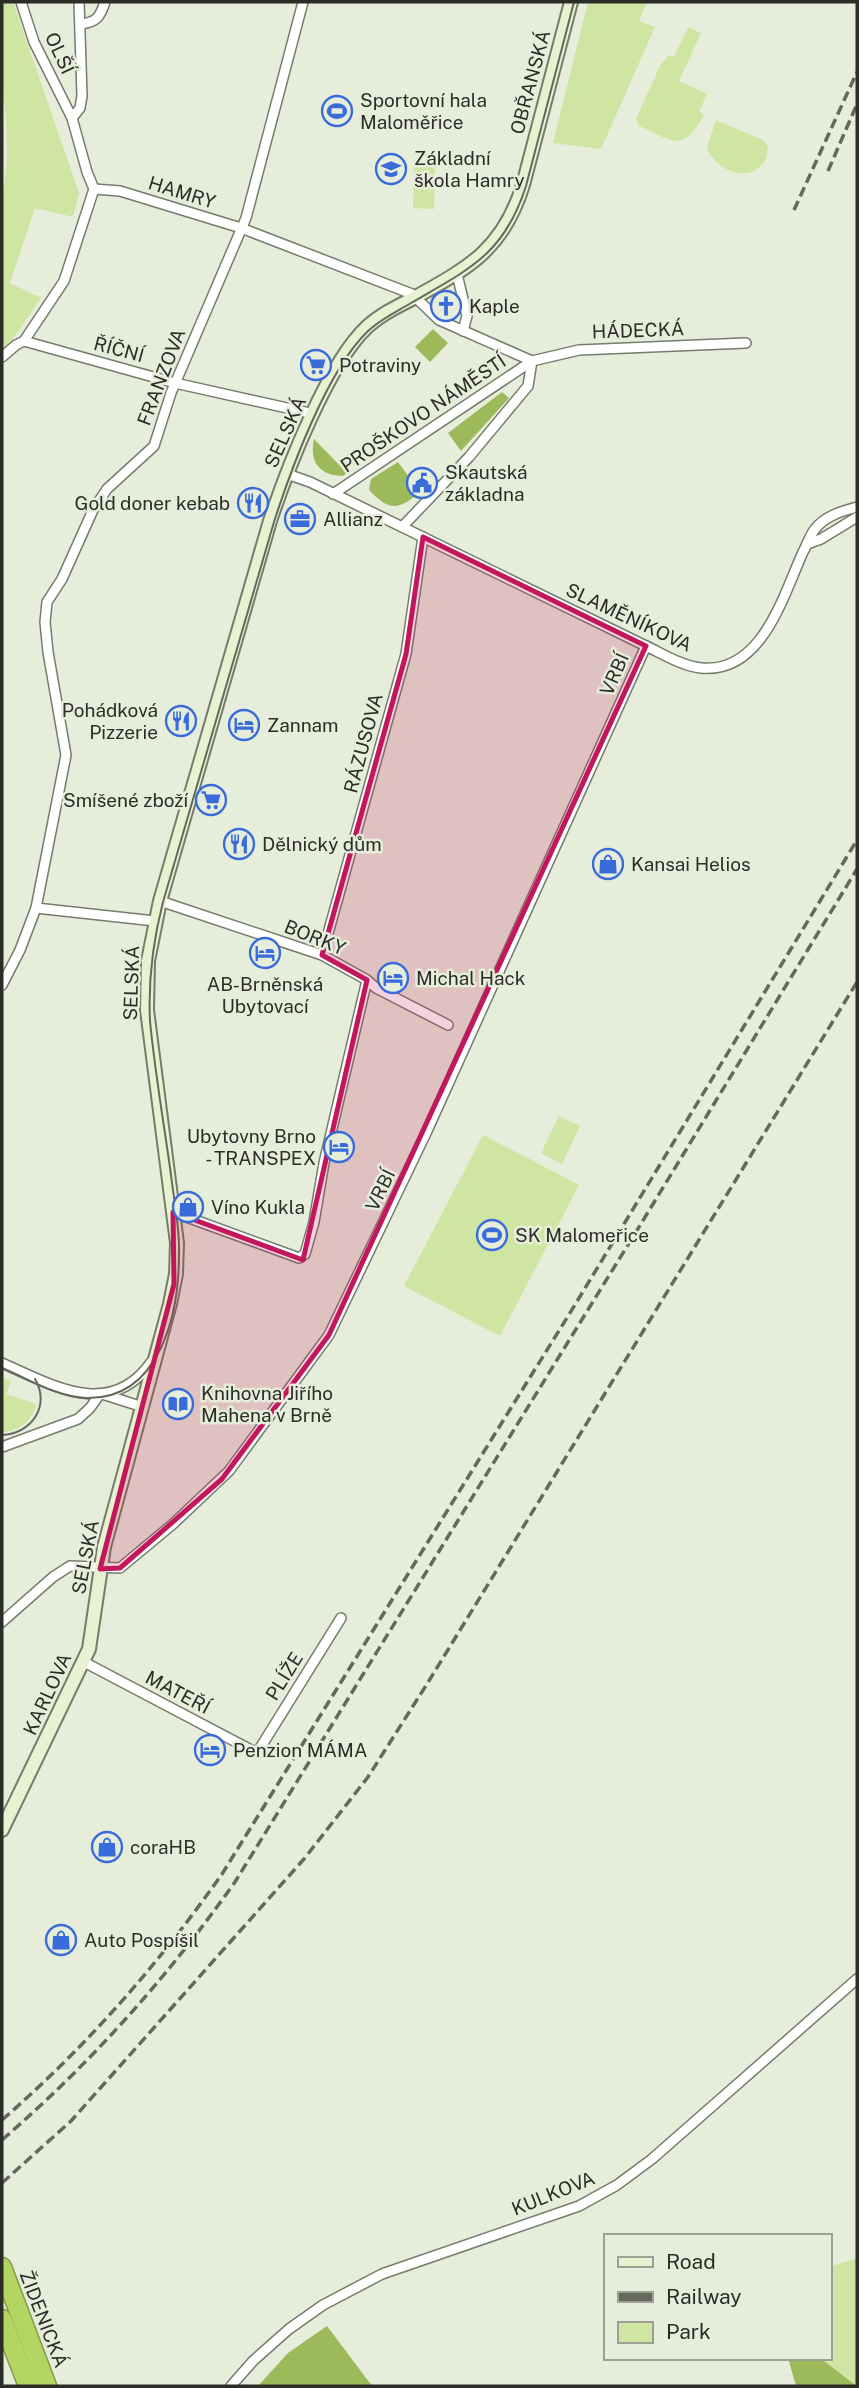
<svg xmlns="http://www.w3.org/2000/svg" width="859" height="2388" viewBox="0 0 859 2388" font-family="'Public Sans',sans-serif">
	<rect width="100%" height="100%" fill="#e6edda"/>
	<g fill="#cfe6a2">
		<path d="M2,2H13L79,193L73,217L35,208L10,283L41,298L12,340L2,349V195C11,158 6,117 2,79C0,54 2,27 2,2Z"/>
		<path d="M588,2H647L639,21L655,27L601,149L553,143Z"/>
		<path d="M688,27L701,33L679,81L707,94L699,112L704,115C682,154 674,141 639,126L636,119L660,66L669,55L674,57Z"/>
		<path d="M716,120L763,140L768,147L766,160C761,165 756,172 748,173C733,176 710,162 707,147Z"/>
		<path d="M414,163L435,166L434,209L413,208Z"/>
		<path d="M559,1116L580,1126L562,1164L541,1153Z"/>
		<path d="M483,1135L579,1185L500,1336L404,1286Z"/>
		<path d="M2,1377L11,1382L6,1394L37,1404C32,1421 20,1431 2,1432Z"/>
		<path d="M857,2258V2385L820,2358H829V2267Z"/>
	</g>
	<g fill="#9dba5b">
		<path d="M433,329L448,343L430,362L415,347Z"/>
		<path d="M502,392L509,398L461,451L448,433Z"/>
		<path d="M314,439L347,473L343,476C319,476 309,461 314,439Z"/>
		<path d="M398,462L420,492C398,511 389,511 369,490L371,479Z"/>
		<path d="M327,2326L372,2386H258L288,2353Z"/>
		<path d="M788,2358H820L857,2386H796Z"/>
	</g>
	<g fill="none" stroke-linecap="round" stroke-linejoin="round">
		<g stroke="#767c6b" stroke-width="12">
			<g id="street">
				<path d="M21,2L34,42L72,118L87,172L94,189"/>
				<path d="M81,24C97,22 100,17 105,2"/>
				<path d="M72,118L80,108L82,96L79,2"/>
				<path d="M94,189L120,191L241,228L412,294L439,320L532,361"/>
				<path d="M457,274L467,316L463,331"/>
				<path d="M24,341L64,281L94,189"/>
				<path d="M2,357L16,345L24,341L175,383L314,414"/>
				<path d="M287,474L310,482L646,646C663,654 682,666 701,668C762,674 783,596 803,552C807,545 810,535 815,529C825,516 842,511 857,507"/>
				<path d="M333,494L532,361L579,350L746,343"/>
				<path d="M402,527L469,457L528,386L532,361"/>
				<path d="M807,544L821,539L857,517"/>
				<path d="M160,901L322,955L367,980L376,988L448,1025"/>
				<path d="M36,908L155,921"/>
				<path d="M322,955L406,654L423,537"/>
				<path d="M2,985L20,950L36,908L66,755L48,652L45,622L47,602L62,579L93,510L107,489L154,446L171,393L246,218L303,2"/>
				<path d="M173,1212L299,1258L305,1254L314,1222L324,1163L367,980"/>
				<path d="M2,1363C52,1385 111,1421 152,1361"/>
				<path d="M102,1394L143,1407"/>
				<path d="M2,1447L78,1419L90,1408L100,1394"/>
				<path d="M2,1622L53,1577L70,1566L120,1568L173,1524L229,1471L329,1335L427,1131L646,646"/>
				<path d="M84,1662L257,1753L341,1618"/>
				<path d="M231,2386L253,2361L289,2329L323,2305L382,2274L579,2206L617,2185L652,2159L857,1979"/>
			</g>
		</g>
		<g stroke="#767c6b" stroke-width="16">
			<path id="secondary" d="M2,1830L89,1649L104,1547L170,1304L176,1274L177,1243L147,1010L148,961L160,901L270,521C287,470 328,363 367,327C380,315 396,307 412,299C468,268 503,250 523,185L571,2"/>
		</g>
		<g stroke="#839a4d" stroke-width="21">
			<g id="highway">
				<path d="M2,2267L47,2386"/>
				<path d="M2,2319L28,2386"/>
			</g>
		</g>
		<use href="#street" stroke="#fff" stroke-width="9"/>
		<use href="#secondary" stroke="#e8f2d0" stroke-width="12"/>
		<use href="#highway" stroke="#b3d562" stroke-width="18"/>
		<g stroke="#65685d" stroke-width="2">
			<path d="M2,1368C29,1379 57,1397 86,1398C161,1400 179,1312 179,1254C180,1228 174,1201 171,1175C164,1124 155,1073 150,1021C148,980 153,941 163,902L274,522C291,469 327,371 367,332C379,320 396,312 411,303C469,269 504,255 526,186L574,2"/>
			<path d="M2,1435C31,1434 51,1406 35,1379"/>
		</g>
		<g stroke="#65685d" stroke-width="3.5" stroke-dasharray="10 5" stroke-linecap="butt">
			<path d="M828,171L857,104"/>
			<path d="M794,210L857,72"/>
			<path d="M2,2120C86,2047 158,1965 222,1874L573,1308L857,840"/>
			<path d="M2,2140C92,2062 166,1979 235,1882L639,1227L857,869"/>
			<path d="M2,2183L71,2121L304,1859L368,1777L427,1684L857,982"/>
		</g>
	</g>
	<path fill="#c2185b" fill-opacity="0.2" stroke="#c2185b" stroke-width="5" stroke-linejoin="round" d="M423,537L646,646L329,1335L222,1479L120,1568L100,1569L174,1284L173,1212L303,1260L367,980L322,955L406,654Z"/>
	<defs>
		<g id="stadium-ring" transform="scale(1.575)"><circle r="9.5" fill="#e6edda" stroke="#396bdb" stroke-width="1.5"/><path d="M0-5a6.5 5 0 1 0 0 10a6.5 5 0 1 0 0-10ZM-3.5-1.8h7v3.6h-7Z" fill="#396bdb"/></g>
		<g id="school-ring" transform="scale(1.575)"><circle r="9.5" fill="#e6edda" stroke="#396bdb" stroke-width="1.5"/><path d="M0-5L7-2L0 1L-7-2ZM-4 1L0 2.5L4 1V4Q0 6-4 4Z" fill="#396bdb"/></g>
		<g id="church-ring" transform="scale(1.575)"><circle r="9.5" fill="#e6edda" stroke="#396bdb" stroke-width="1.5"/><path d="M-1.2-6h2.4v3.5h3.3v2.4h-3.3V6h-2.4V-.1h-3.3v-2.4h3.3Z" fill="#396bdb"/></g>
		<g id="supermarket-ring" transform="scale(1.575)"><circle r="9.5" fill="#e6edda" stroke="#396bdb" stroke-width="1.5"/><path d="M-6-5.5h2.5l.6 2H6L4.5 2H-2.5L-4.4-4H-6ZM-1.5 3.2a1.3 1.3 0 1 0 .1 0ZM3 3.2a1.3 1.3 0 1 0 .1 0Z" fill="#396bdb"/></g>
		<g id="civic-ring" transform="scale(1.575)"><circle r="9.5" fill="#e6edda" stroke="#396bdb" stroke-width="1.5"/><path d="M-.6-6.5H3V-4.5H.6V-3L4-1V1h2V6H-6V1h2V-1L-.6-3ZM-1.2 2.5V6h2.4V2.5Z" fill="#396bdb"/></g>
		<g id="restaurant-ring" transform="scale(1.575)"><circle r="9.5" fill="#e6edda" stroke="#396bdb" stroke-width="1.5"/><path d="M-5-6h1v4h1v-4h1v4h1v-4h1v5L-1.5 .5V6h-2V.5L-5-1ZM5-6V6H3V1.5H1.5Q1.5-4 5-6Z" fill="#396bdb"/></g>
		<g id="office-ring" transform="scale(1.575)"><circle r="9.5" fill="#e6edda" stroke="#396bdb" stroke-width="1.5"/><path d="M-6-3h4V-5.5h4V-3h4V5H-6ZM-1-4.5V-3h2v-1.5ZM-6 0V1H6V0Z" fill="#396bdb"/></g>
		<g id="hotel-ring" transform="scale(1.575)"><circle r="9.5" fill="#e6edda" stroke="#396bdb" stroke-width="1.5"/><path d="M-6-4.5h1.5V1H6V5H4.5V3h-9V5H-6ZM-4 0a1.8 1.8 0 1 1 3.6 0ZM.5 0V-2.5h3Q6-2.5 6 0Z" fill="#396bdb"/></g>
		<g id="shop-ring" transform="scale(1.575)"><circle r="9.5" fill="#e6edda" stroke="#396bdb" stroke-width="1.5"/><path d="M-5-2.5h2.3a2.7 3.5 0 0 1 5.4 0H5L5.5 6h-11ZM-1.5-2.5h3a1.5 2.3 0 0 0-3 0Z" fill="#396bdb"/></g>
		<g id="library-ring" transform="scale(1.575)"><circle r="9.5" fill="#e6edda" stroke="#396bdb" stroke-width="1.5"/><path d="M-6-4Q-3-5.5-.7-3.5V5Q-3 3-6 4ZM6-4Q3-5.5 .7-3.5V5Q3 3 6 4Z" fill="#396bdb"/></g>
	</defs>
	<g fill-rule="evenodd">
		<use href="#stadium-ring" x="337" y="111"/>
		<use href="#school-ring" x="391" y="169"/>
		<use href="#church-ring" x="446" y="306"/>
		<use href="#supermarket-ring" x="316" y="365"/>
		<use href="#civic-ring" x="422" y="483"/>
		<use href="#restaurant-ring" x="253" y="503"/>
		<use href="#office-ring" x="300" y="519"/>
		<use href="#restaurant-ring" x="181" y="721"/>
		<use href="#hotel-ring" x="244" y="725"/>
		<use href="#supermarket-ring" x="211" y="800"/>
		<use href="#restaurant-ring" x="239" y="844"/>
		<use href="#shop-ring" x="608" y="864"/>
		<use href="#hotel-ring" x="265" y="953"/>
		<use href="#hotel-ring" x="393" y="978"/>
		<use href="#hotel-ring" x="339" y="1147"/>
		<use href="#shop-ring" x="188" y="1207"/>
		<use href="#stadium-ring" x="492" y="1235"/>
		<use href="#library-ring" x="178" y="1404"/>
		<use href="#hotel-ring" x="210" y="1750"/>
		<use href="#shop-ring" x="107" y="1847"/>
		<use href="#shop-ring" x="61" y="1940"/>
	</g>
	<g text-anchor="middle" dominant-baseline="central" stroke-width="5" stroke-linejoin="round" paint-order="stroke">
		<g font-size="19" fill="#2b2d26" stroke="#e6edda">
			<text transform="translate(60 53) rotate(65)">OLŠÍ</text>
			<text transform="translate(530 82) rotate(-75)">OBŘANSKÁ</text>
			<text transform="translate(182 192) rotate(17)">HAMRY</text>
			<text transform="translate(638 330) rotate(-2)">HÁDECKÁ</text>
			<text transform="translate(119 349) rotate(15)">ŘÍČNÍ</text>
			<text transform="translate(161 377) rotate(-69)">FRANZOVA</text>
			<text transform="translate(423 413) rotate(-34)">PROŠKOVO NÁMĚSTÍ</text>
			<text transform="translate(285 432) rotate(-66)">SELSKÁ</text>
			<text transform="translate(629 617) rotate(25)">SLAMĚNÍKOVA</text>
			<text transform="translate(614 674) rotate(-66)">VRBÍ</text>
			<text transform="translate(363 743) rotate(-75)">RÁZUSOVA</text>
			<text transform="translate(315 937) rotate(22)">BORKY</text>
			<text transform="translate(131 983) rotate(-88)">SELSKÁ</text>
			<text transform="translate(380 1190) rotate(-64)">VRBÍ</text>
			<text transform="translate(85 1557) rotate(-79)">SELSKÁ</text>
			<text transform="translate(284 1676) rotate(-58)">PLÍŽE</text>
			<text transform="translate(178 1692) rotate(28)">MATEŘÍ</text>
			<text transform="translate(47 1694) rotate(-65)">KARLOVA</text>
			<text transform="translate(553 2193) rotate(-22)">KULKOVA</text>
			<text transform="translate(44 2319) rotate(69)">ŽIDENICKÁ</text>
		</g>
		<g font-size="19" fill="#2b2d26" stroke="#e6edda" text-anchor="start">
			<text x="360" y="100">Sportovní hala<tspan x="360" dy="22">Maloměřice</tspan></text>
			<text x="414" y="158">Základní<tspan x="414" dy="22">škola Hamry</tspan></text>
			<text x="469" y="306">Kaple</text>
			<text x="339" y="365">Potraviny</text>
			<text x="445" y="472">Skautská<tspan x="445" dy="22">základna</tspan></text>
			<text x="230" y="503" text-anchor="end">Gold doner kebab</text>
			<text x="323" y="519">Allianz</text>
			<text x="158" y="710" text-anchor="end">Pohádková<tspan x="158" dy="22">Pizzerie</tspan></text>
			<text x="267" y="725">Zannam</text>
			<text x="188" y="800" text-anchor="end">Smíšené zboží</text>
			<text x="262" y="844">Dělnický dům</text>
			<text x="631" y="864">Kansai Helios</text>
			<text x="416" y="978">Michal Hack</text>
			<text x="265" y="984" text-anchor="middle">AB-Brněnská<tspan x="265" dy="22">Ubytovací</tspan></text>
			<text x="316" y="1136" text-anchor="end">Ubytovny Brno<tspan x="316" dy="22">- TRANSPEX</tspan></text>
			<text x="211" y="1207">Víno Kukla</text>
			<text x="515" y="1235">SK Malomeřice</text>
			<text x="201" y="1393">Knihovna Jiřího<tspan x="201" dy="22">Mahena v Brně</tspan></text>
			<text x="233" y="1750">Penzion MÁMA</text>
			<text x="130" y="1847">coraHB</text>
			<text x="84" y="1940">Auto Pospíšil</text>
		</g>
	</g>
	<rect width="859" height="2388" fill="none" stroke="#2b2d26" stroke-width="7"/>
	<rect x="604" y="2234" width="228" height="126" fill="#e6edda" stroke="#9ba092" stroke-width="2"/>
	<rect x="618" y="2257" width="35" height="10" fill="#e8f2d0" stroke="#9ba092" stroke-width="2"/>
	<text x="666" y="2269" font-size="21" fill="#2b2d26">Road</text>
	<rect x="618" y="2292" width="35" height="10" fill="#65685d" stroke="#9ba092" stroke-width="2"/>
	<text x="666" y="2304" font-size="21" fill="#2b2d26">Railway</text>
	<rect x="618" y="2322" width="35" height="21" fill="#cfe6a2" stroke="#9ba092" stroke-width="2"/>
	<text x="666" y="2339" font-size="21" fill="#2b2d26">Park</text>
</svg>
